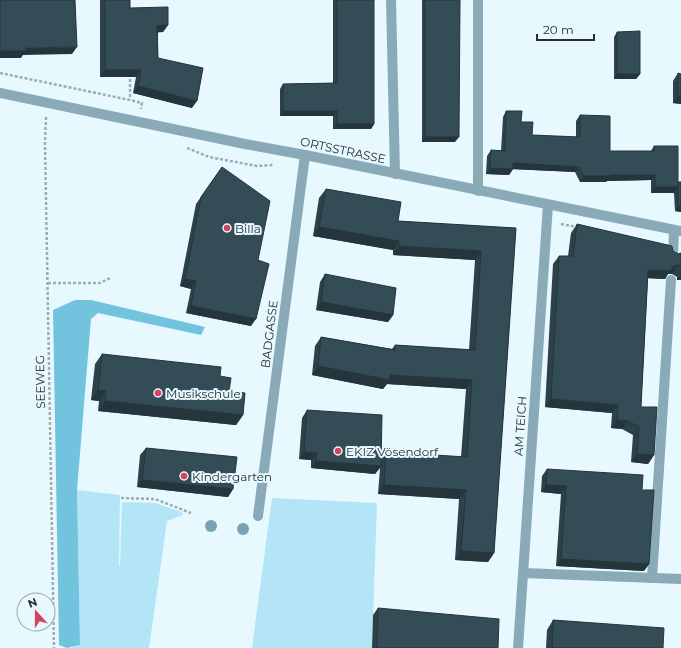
<svg xmlns="http://www.w3.org/2000/svg" width="681" height="648" viewBox="0 0 681 648" font-family="Montserrat,sans-serif">
	<rect width="100%" height="100%" fill="#e7f8fe"/>
	<g fill="#b3e5f7">
		<path d="M77,490L120,495L119,566L102,565L120,566L122,502L155,503L182,512L183,515L167,521L149,648H71L80,645Z"/>
		<path d="M272,498L377,503L372,648H252Z"/>
	</g>
	<path fill="#72c3de" d="M75,300H91L205,327L201,335L98,313L91,319L77,490L80,645L67,648L59,645L53,310Z"/>
	<g fill="none" stroke-linecap="round" stroke-linejoin="round">
		<g stroke="#9eadb2" stroke-width="2.5" stroke-dasharray="3 2" stroke-linecap="butt">
			<path d="M0,73L130,100L142,103L141,109"/>
			<path d="M130,74V99"/>
			<path d="M46,117L45,143L54,648"/>
			<path d="M187,148L209,157L257,166L274,165"/>
			<path d="M561,224L577,227"/>
			<path d="M48,283H100L110,278"/>
			<path d="M121,498L155,499L191,513"/>
		</g>
		<g stroke="#89aab6" stroke-width="10">
			<path d="M391,0L395,174"/>
			<path d="M478,0V191"/>
			<path d="M0,93L245,144L305,155L681,231"/>
			<path d="M673,256L674,230"/>
			<path d="M258,516L305,155"/>
			<path d="M523,573L681,579"/>
			<path d="M652,578L671,280"/>
			<path d="M518,648L548,205"/>
		</g>
	</g>
	<g fill="#78a3b1">
		<circle cx="211" cy="526" r="6"/>
		<circle cx="243" cy="529" r="6"/>
	</g>
	<g fill="#2d4149">
		<path d="M100,0H130V8L168,25L163,32H158V58L192,108L133,93L136,77H100Z"/>
		<path d="M333,0H374V124L371,129H333V116H280V89L283,84L333,83Z"/>
		<path d="M422,0H460L455,142H422Z"/>
		<path d="M617,32L640,74L636,79H614V37Z"/>
		<path d="M678,73L681,74V104L673,103V81Z"/>
		<path d="M506,111L521,122L532,135L576,137V121L580,115L610,151H651L654,146L678,182L681,212L675,211L674,193H651V180L607,181L606,182H580L575,172L513,169L509,175L486,174L487,156L491,150L501,151L503,117Z"/>
		<path d="M222,167L258,260L251,326L186,313L191,289L180,286L196,204Z"/>
		<path d="M326,189L398,221L516,228L494,553L488,562L455,560L459,499L378,494L380,468L375,474L311,468V460L299,459L302,418L307,410L381,460L386,452L461,457L466,389L387,384L383,389L312,375L315,346L321,337L392,349L395,345L469,350L475,260L393,255V250L313,236L319,198Z"/>
		<path d="M577,224L673,251L678,254L681,253V280H677V277L672,274H668L665,279L648,278L641,407L654,455L648,464L631,462L633,435L622,429L611,428L612,413L545,407L553,264L559,256H568L571,233Z"/>
		<path d="M325,274L393,315L388,322L316,310L320,282Z"/>
		<path d="M102,354L220,376L229,391L243,415L236,425L98,411L99,401L91,400L95,364Z"/>
		<path d="M146,448L233,489L228,497L137,487L140,455Z"/>
		<path d="M547,469L642,490L649,564L644,571L556,566L561,494L541,492L542,476Z"/>
		<path d="M378,608L498,648H372L373,615Z"/>
		<path d="M553,620L663,648H546L547,630Z"/>
	</g>
	<g fill="#24353c">
		<path d="M168,25L163,32L153,33L157,26Z"/>
		<path d="M77,47L72,54L23,55L21,58H0V51L26,48Z"/>
		<path d="M105,70H141L136,77H100Z"/>
		<path d="M617,74H640L636,79H614Z"/>
		<path d="M138,86L197,101L192,108L133,93Z"/>
		<path d="M678,96H681V104L673,103Z"/>
		<path d="M283,111H337L333,116H280Z"/>
		<path d="M337,124H374L371,129H333Z"/>
		<path d="M425,137H459L455,142H422Z"/>
		<path d="M513,163L579,167L575,172L509,169Z"/>
		<path d="M490,168L513,169L509,175L486,174Z"/>
		<path d="M610,175H655L651,180L607,181L606,182H580L584,176Z"/>
		<path d="M655,187H678L674,193H651Z"/>
		<path d="M678,206H681V212L675,211Z"/>
		<path d="M319,227L399,241L393,250L313,236Z"/>
		<path d="M399,246L481,251L475,260L393,255Z"/>
		<path d="M678,265L672,274H668L665,279L642,278L648,270Z"/>
		<path d="M681,275V280H677Z"/>
		<path d="M185,279L196,281L191,289L180,286Z"/>
		<path d="M321,302L393,315L388,322L316,310Z"/>
		<path d="M191,306L256,319L251,326L186,313Z"/>
		<path d="M318,366L390,375L472,380L466,389L387,384L383,389L312,375Z"/>
		<path d="M98,390L106,391L99,401L91,400Z"/>
		<path d="M551,399L618,405L612,413L545,407Z"/>
		<path d="M105,401L243,415L236,425L98,411Z"/>
		<path d="M617,420L628,421L622,429L611,428Z"/>
		<path d="M304,452L317,453L311,460L299,459Z"/>
		<path d="M637,454L654,455L648,464L631,462Z"/>
		<path d="M316,461L381,466L375,474L311,468Z"/>
		<path d="M142,480L233,489L228,497L137,487Z"/>
		<path d="M384,485L466,490L459,499L378,494Z"/>
		<path d="M546,485L566,486L561,494L541,492Z"/>
		<path d="M461,551L494,553L488,562L455,560Z"/>
		<path d="M561,559L649,564L644,571L556,566Z"/>
	</g>
	<g fill="#344c55" stroke="#24353c">
		<path d="M0,0H75L77,47L26,48V51H0Z"/>
		<path d="M105,0H130V8L168,7V25L157,26L158,58L203,68L197,101L138,86L141,70H105Z"/>
		<path d="M337,0H374V124H337V111H283V84L337,83Z"/>
		<path d="M425,0H460L459,137H425Z"/>
		<path d="M640,31V74H617V32Z"/>
		<path d="M678,73L681,74V96H678Z"/>
		<path d="M506,111H522L521,122H533L532,135L580,137V115L610,116V151H654V146H678V187H655V175H610V176H584L579,167L513,163V169L490,168L491,150L505,151Z"/>
		<path d="M222,167L270,201L258,260L269,264L256,319L191,306L196,281L185,279L201,197Z"/>
		<rect x="678" y="182" width="3" height="24"/>
		<path d="M326,189L401,202L398,221L516,228L494,553L461,551L466,490L384,485L386,452L467,457L472,380L390,375V380L318,366L321,337L395,350V345L475,350L481,251L399,246V241L319,227Z"/>
		<path d="M577,224L672,246L673,251L678,254L681,253V267L678,265L674,266L670,271L648,270L641,407H657L654,455L637,454L639,427L628,421L617,420L618,405L551,399L559,256H573Z"/>
		<path d="M325,274L396,288L393,315L321,302Z"/>
		<path d="M102,354L221,367L220,376L231,378L229,391L245,393L243,415L105,401L106,391L98,390Z"/>
		<path d="M307,410L382,415L381,466L316,461L317,453L304,452Z"/>
		<path d="M146,448L237,457L233,489L142,480Z"/>
		<path d="M547,469L643,475L642,490H654L649,564L561,559L566,486L546,485Z"/>
		<path d="M378,608L499,619L498,648H377Z"/>
		<path d="M553,620L664,628L663,648H552Z"/>
	</g>
	<g fill="#d34361" stroke="#e7f8fe" stroke-width="1.5">
		<circle cx="227" cy="228" r="4"/>
		<circle cx="158" cy="393" r="4"/>
		<circle cx="338" cy="451" r="4"/>
		<circle cx="184" cy="476" r="4"/>
	</g>
	<g text-anchor="middle" dominant-baseline="central" stroke-width="4" stroke-linejoin="round" paint-order="stroke">
		<g font-size="12" fill="#253033" stroke="#e7f8fe">
			<text transform="translate(343 150) rotate(12)">ORTSSTRASSE</text>
			<text transform="translate(269 334) rotate(-83)">BADGASSE</text>
			<text transform="translate(40 382) rotate(-91)">SEEWEG</text>
			<text transform="translate(520 426) rotate(-86)">AM TEICH</text>
		</g>
		<g font-size="12" fill="#253033" stroke="#e7f8fe" text-anchor="start">
			<text x="235" y="228">Billa</text>
			<text x="166" y="393">Musikschule</text>
			<text x="346" y="451">EKIZ Vösendorf</text>
			<text x="192" y="476">Kindergarten</text>
		</g>
	</g>
	<g transform="translate(36 612) rotate(339)"><circle r="19" fill="#e7f8fe" stroke="#99a8ad"/>
	<path d="M0-3L7 15L0 10L-7 15Z" fill="#d34361"/>
	<text y="-6" font-size="11" font-weight="bold" text-anchor="middle" fill="#253033">N</text>
	</g>
	<path d="M537 34v6h57v-6" fill="none" stroke="#253033" stroke-width="2"/>
	<text x="543" y="34" font-size="12" fill="#253033" stroke="#e7f8fe" stroke-width="3" paint-order="stroke">20 m</text>
</svg>
